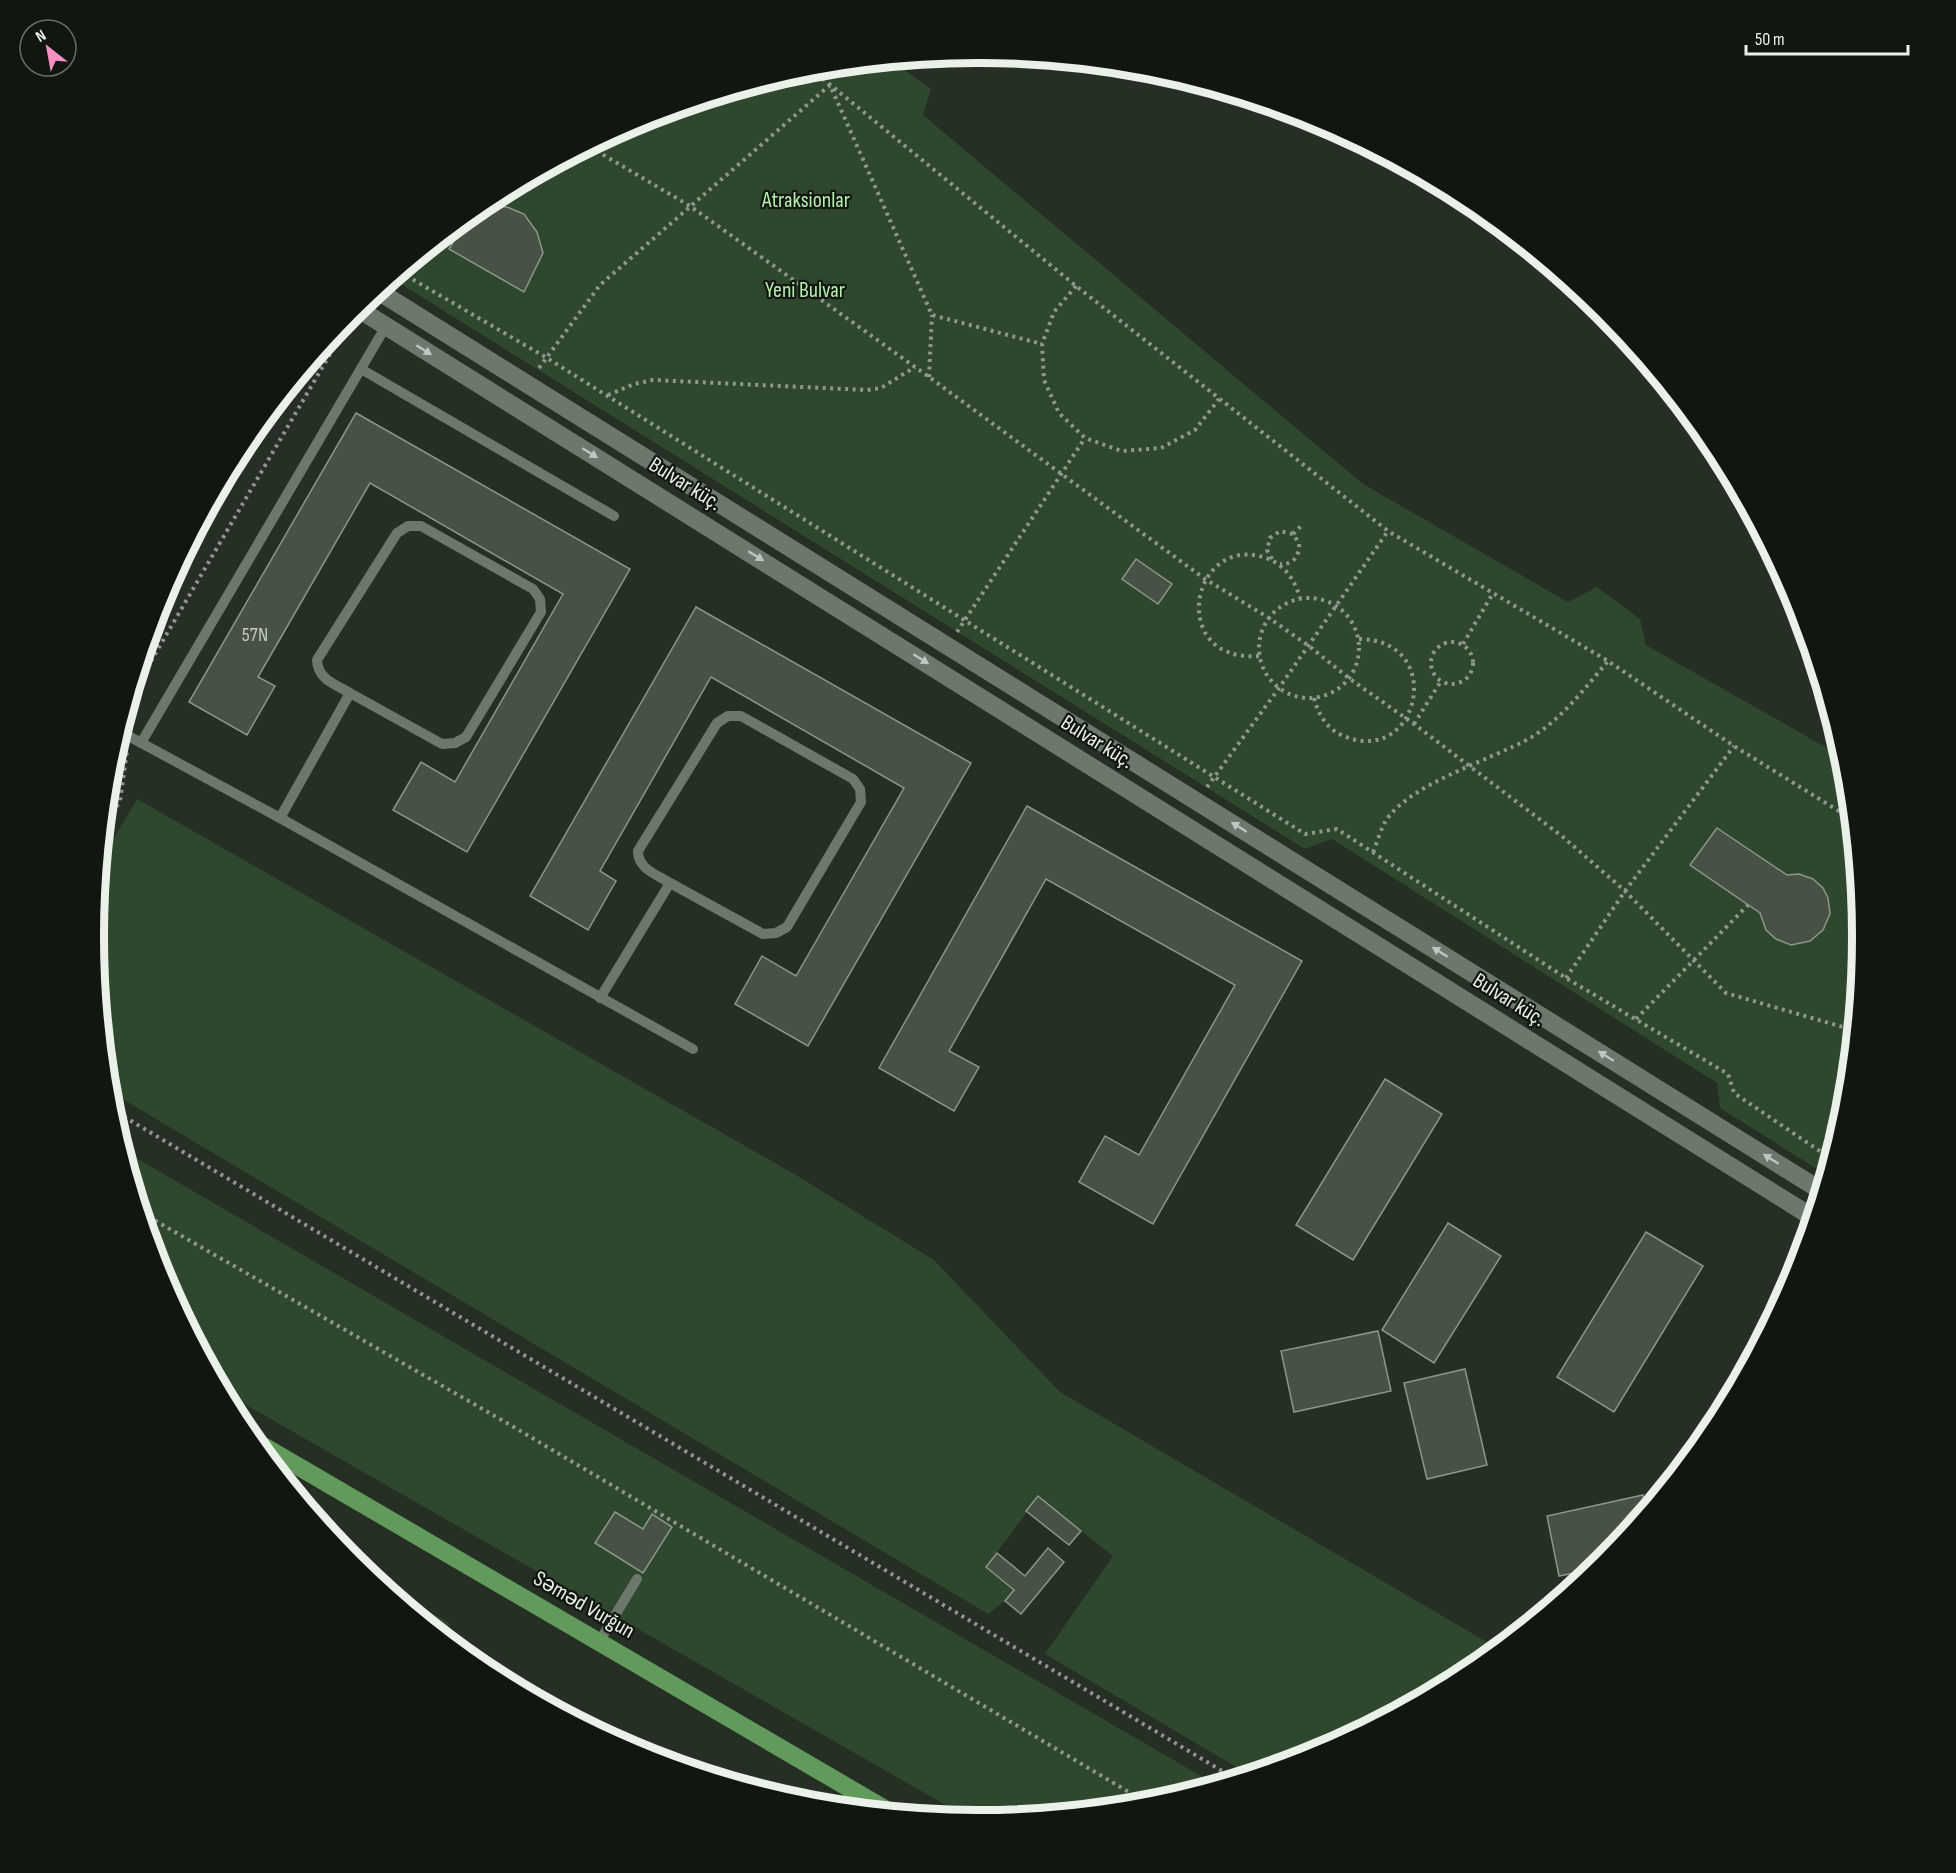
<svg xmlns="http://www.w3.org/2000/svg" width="1956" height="1873" viewBox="0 0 1956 1873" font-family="'Sofia Sans Condensed',sans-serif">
	<rect width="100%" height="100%" fill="#252f24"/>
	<g fill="#2f472d">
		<path d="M892,61L931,89L923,115L1363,484L1568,602L1597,587L1640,619L1646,645L1843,757L1862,937L1845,1109L1825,1174L1720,1108L1717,1083L1332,839L1305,849L393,279L487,201L640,120L806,69Z"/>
		<path d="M137,799L796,1175L934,1260L1060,1392L1497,1648L1469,1672L1316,1753L1248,1774L1045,1654L1113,1556L1038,1497L986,1567L1014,1590L1005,1601L988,1614L109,1091L94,936L102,859Z"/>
		<path d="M124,1151L1215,1784L1150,1804L972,1820L225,1393L161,1274Z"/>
		<path d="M381,1584L449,1623L451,1642Z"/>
	</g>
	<g fill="#475245" stroke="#8b9789" stroke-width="1.5">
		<path d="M494,207H507L524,214L537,232L543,253L524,292L449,249L461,229L473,217Z"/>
		<path d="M356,413L630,569L467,852L393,810L421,762L455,782L563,594L370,483L258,677L275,686L247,735L189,702Z"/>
		<path d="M1136,559L1172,584L1158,604L1122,579Z"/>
		<path d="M696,607L971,763L808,1046L735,1004L762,956L796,976L904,788L711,677L600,871L616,881L588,930L530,896Z"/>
		<path d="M1027,806L1302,961L1153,1224L1079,1182L1105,1136L1139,1155L1235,985L1046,879L949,1051L979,1067L954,1111L879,1068Z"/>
		<path d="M1717,828L1787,875L1799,874L1813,879L1823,888L1828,898L1830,914L1823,930L1810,941L1791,945L1776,939L1766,930L1760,913L1690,865Z"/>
		<path d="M1385,1079L1442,1114L1353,1260L1296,1225Z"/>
		<path d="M1448,1223L1501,1256L1434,1363L1382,1330Z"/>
		<path d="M1646,1232L1703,1266L1614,1412L1557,1377Z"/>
		<path d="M1378,1331L1391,1391L1294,1412L1281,1351Z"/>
		<path d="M1465,1369L1487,1465L1427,1479L1404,1383Z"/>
		<path d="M1708,1414L1717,1420L1713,1428L1669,1481Z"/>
		<path d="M1643,1495L1646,1509L1603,1562L1594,1569L1559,1576L1547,1516Z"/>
		<path d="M1038,1496L1081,1531L1069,1545L1026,1511Z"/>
		<path d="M615,1512L643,1529L652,1514L672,1527L643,1573L595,1543Z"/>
		<path d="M1048,1548L1064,1562L1021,1614L1005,1601L1014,1590L986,1567L997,1553L1025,1576Z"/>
	</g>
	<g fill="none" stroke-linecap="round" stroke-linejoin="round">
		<g stroke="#8f978e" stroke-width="4" stroke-dasharray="3 4.5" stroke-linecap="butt">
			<path d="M811,69L1076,286L1388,531L1608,661L1734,746L1850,818"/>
			<path d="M590,147L690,206L929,377L1205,579L1269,618L1309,646L1350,679L1414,724L1563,837L1625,891L1726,993L1853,1030"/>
			<path d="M400,272L547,358L1305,834L1337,829L1566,978L1728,1074L1734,1093L1830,1158"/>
			<path d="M1076,286L1054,312L1042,344L1044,380L1059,413L1085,438L1122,451L1161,448L1195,430L1219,399"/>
			<path d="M539,368L600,285L830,85L932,315L1042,344"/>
			<path d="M929,377L932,315"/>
			<path d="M608,395L634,384L653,380L867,390L881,388L915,367"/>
			<path d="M1293,534L1303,524"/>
			<path d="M1272,559L1267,550L1270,538L1280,531L1293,534L1299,543C1300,556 1293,565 1280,564"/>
			<circle cx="1309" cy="648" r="50"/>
			<path d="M957,632L1085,438"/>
			<circle cx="1452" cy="663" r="21"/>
			<path d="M1463,644L1493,593"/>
			<path d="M1259,656C1166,663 1191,532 1266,558C1285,565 1295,580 1300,598"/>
			<path d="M135,684L137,685L347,325"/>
			<path d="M1314,698C1319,717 1329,732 1349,738C1420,762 1446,640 1359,639"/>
			<path d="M132,720L137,685"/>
			<path d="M1414,724L1441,681"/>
			<path d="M1207,787L1279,688L1388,531"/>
			<path d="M105,826L120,801L127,751"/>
			<path d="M1373,852C1377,843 1380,831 1385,822C1408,784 1491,760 1530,738C1560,721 1586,687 1608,661"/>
			<path d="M1566,978L1625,891L1734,746"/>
			<path d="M1636,1019L1748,905"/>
			<path d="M111,1109L1234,1778"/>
			<path d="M142,1213L512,1426L1149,1804"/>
		</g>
		<g stroke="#6c786b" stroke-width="10">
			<path d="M361,369L614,516"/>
			<path d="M121,732L280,818L693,1049"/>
			<path d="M141,743L386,326"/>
			<path d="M280,818L350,693C335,684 318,680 317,660L397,533L408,526H421L533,589L540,599L541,612L466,737L455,743L442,744L350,693"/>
			<path d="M600,998L670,883C656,874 638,869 638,851L717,723L728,716H741L853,779L860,789L861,802L787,927L776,933L763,934L670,883"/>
			<path d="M599,1642L637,1579"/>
		</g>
		<g stroke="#6c786b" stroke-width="18">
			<path d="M378,291L1820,1190"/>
			<path d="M357,308L1812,1217"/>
		</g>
		<path stroke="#619a5b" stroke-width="18" d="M253,1440L890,1812"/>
	</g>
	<defs><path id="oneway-solid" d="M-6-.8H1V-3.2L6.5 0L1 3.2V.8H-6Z" transform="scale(1.5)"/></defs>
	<g fill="#bec7bd">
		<use href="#oneway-solid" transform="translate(424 350) rotate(32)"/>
		<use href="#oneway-solid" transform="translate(590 453) rotate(32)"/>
		<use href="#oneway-solid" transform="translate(756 556) rotate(32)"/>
		<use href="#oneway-solid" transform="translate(921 659) rotate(32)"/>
		<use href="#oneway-solid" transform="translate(1239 827) rotate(-148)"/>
		<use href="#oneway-solid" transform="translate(1440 952) rotate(-148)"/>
		<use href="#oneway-solid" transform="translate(1606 1056) rotate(-148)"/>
		<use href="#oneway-solid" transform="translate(1771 1159) rotate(-148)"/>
	</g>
	<g text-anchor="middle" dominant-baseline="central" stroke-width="4.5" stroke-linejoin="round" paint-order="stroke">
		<g font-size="20" fill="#c1c9c0">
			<text x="255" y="635">57N</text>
		</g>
		<g font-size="22" fill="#b5efae" stroke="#111611">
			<text x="806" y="200">Atraksionlar</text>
			<text x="805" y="290">Yeni Bulvar</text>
		</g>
		<g font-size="22" fill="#eaf1e9" stroke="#111611">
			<text transform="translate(685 484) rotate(32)">Bulvar küç.</text>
			<text transform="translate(1097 742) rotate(32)">Bulvar küç.</text>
			<text transform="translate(1509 1000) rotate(32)">Bulvar küç.</text>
			<text transform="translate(584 1605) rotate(30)">Səməd Vurğun</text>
		</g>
	</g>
	<path d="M0 0H1956V1873H0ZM977 63H979A873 873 0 0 1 1852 936V937A873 873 0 0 1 979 1810H977A873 873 0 0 1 104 937V936A873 873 0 0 1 977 63Z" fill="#111611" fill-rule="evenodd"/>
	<path fill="none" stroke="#eaf1e9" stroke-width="8" d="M977 63H979A873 873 0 0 1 1852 936V937A873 873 0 0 1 979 1810H977A873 873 0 0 1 104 937V936A873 873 0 0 1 977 63Z"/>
	<g transform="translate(48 48) rotate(329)"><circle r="28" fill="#111611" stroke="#686e67" stroke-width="1.5"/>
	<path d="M0-4.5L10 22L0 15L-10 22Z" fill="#fc8fc1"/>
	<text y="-9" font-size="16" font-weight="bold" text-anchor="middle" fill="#eaf1e9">N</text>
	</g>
	<path d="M1746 45v9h162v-9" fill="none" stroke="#eaf1e9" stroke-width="3"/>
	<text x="1755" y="45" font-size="18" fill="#eaf1e9" stroke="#111611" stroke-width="4.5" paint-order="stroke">50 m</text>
</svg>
